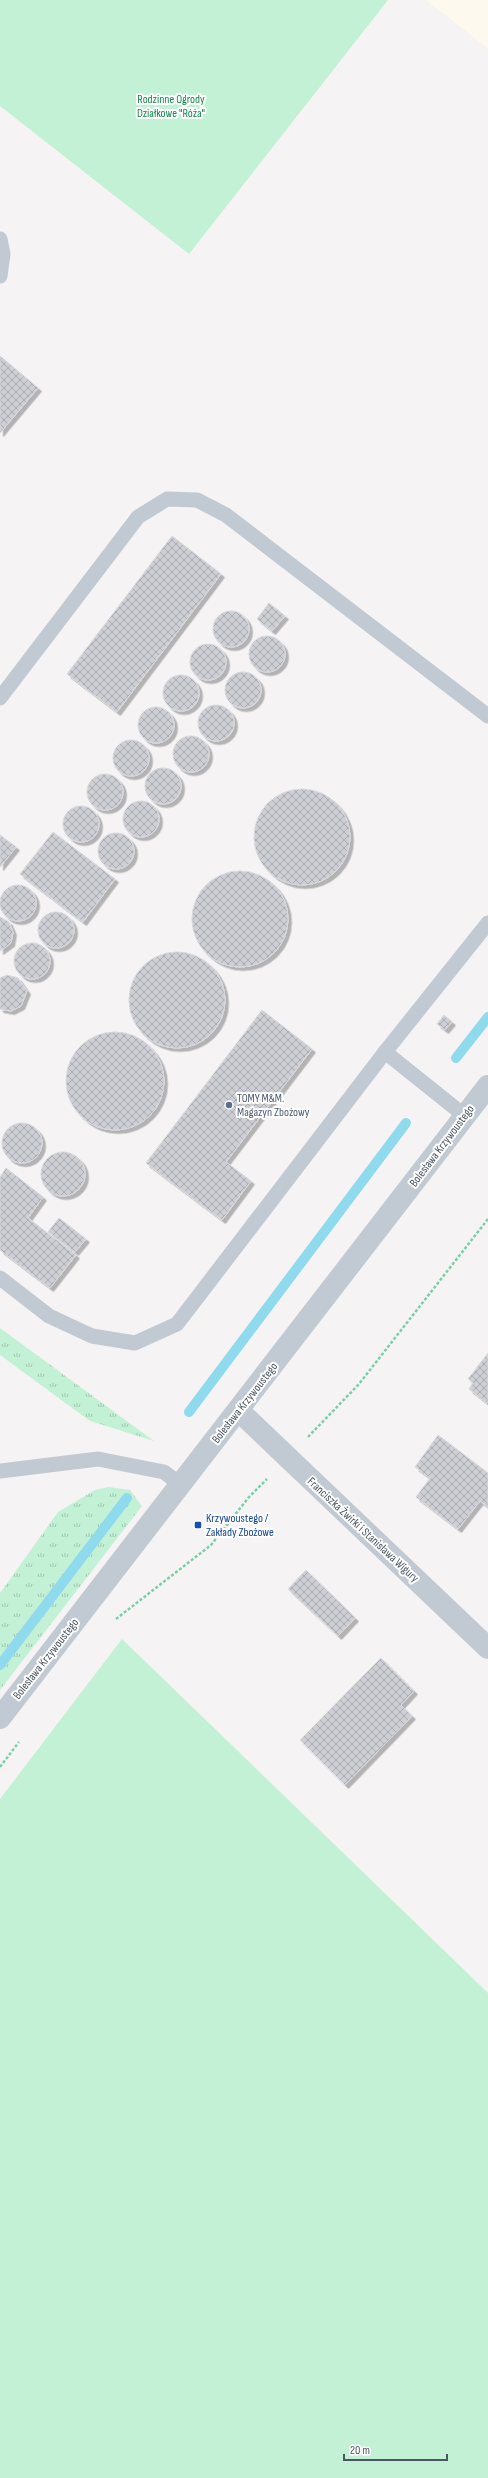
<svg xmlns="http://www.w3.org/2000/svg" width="488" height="2478" viewBox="0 0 488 2478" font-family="'Sofia Sans Condensed',sans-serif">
	<defs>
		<pattern id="grass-tufts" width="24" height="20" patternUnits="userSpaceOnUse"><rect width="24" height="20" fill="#c3f1d5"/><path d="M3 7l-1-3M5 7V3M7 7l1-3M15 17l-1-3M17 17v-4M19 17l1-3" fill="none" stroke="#a0c6b0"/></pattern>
		<pattern id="building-cross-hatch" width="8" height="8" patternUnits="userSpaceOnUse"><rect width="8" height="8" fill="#cdcfd5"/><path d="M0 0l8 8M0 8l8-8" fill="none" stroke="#a8abb0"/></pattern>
		<filter id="shadow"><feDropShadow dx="3.5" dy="3.5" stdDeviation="0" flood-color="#0004"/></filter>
	</defs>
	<rect width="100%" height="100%" fill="#f5f3f3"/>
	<path fill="#fdf9ef" d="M426,0H488V49Z"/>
	<g fill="url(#grass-tufts)">
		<path d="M0,1328L154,1441L90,1421L0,1355Z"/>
		<path d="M108,1487L130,1490L142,1506L0,1690V1593L58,1512L95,1490Z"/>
	</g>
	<g fill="#c3f1d5">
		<path d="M0,0H388L189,254L0,106Z"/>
		<path d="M122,1639L488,1993V2478H0V1799Z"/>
	</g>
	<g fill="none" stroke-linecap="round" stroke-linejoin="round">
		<g stroke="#90daee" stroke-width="10">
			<path d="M456,1058L488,1017"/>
			<path d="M189,1412L406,1123"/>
			<path d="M0,1665L127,1498"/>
		</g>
	</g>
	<g fill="url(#building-cross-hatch)" stroke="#d7d9de" filter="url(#shadow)">
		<path d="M0,356L38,388L0,433Z"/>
		<path d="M172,536L221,574L117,712L67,674Z"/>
		<path d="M269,603L285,616L272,631L257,619Z"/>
		<circle cx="231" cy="629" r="18"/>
		<circle cx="267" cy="654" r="18"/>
		<circle cx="208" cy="662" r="18"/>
		<circle cx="243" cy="690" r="18"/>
		<circle cx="181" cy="693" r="18"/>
		<circle cx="216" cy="723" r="18"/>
		<circle cx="156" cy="725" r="18"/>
		<circle cx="191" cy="754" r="18"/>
		<circle cx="131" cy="758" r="18"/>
		<circle cx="163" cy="786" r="18"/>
		<circle cx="105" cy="792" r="18"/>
		<circle cx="302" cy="837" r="48"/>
		<circle cx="141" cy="819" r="18"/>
		<circle cx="81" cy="824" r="18"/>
		<path d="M53,832L115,879L83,922L20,874Z"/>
		<circle cx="116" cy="851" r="18"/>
		<path d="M0,835L16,847L0,867Z"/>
		<circle cx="240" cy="919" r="48"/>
		<circle cx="18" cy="903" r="18"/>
		<circle cx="56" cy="930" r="18"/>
		<path d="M0,917L9,922L13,932L11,943L0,951Z"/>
		<circle cx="32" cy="961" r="18"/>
		<circle cx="177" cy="1000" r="48"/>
		<path d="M7,975L18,978L27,991L21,1006L11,1011L0,1009V978Z"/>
		<path d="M262,1010L312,1049L226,1162L251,1181L222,1220L146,1163Z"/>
		<path d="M444,1015L452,1022L445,1030L437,1024Z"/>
		<circle cx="115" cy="1081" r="49"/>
		<circle cx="22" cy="1143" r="20"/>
		<circle cx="63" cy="1174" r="22"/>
		<path d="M6,1168L43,1197L28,1218L76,1255L50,1288L0,1250V1177Z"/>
		<path d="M59,1218L86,1239L75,1252L48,1232Z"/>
		<path d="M488,1353V1401L487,1403L469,1389L473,1383L468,1379Z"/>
		<path d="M438,1435L488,1473V1507L480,1501L458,1529L416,1497L430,1478L415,1467Z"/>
		<path d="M306,1570L355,1618L338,1636L288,1589Z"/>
		<path d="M381,1658L414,1691L401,1705L412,1716L345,1785L300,1740Z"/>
	</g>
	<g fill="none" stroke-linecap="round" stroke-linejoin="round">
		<g stroke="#7ad0a6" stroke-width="2.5" stroke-dasharray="3 2" stroke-linecap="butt">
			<path d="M308,1437L359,1384L488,1219"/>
			<path d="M116,1619L211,1545L249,1497L267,1479"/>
			<path d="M0,1767L19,1742"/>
		</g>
		<g stroke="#c1cad2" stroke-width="15">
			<path d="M0,239L3,254L0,276"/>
			<path d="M0,698L138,517L167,499L197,500L226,515L488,716"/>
			<path d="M385,1052L465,1116"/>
			<path d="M0,1278L49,1316L92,1336L135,1343L177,1324L385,1052L488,923"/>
			<path d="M0,1471L98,1459L164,1472L181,1485"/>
		</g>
		<path stroke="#c1cad2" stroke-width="22" d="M239,1411L488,1648"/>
		<path stroke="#c1cad2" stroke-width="22" d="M0,1718L488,1086"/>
	</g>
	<circle fill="#5c6f8a" stroke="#fff" stroke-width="1.5" cx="229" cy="1105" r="4"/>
	<rect fill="#1a4fb4" stroke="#fff" stroke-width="1.5" x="194" y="1521" width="8" height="8" rx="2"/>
	<g text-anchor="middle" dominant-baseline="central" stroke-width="4" stroke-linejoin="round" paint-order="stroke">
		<g font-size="12" fill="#17864f" stroke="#fff">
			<text x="171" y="99">Rodzinne Ogrody<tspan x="171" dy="14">Działkowe "Róża"</tspan></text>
		</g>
		<g font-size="12" fill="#4e5e75" stroke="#fff" text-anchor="start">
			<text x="237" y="1098">TOMY M&amp;M.<tspan x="237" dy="14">Magazyn Zbożowy</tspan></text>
		</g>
		<g font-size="12" fill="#4a5661" stroke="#fff">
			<text transform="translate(442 1146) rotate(-53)">Bolesława Krzywoustego</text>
			<text transform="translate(245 1403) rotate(-52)">Bolesława Krzywoustego</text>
			<text transform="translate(363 1530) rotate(43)">Franciszka Żwirki i Stanisława Wigury</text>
			<text transform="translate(46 1659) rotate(-52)">Bolesława Krzywoustego</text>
		</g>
		<g font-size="12" fill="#164399" stroke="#fff" text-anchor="start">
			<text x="206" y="1518">Krzywoustego /<tspan x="206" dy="14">Zakłady Zbożowe</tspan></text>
		</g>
	</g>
	<path d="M344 2454v6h103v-6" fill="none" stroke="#4a5661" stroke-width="2"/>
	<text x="350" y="2454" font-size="12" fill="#4a5661" stroke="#ffffff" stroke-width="3" paint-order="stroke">20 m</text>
</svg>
